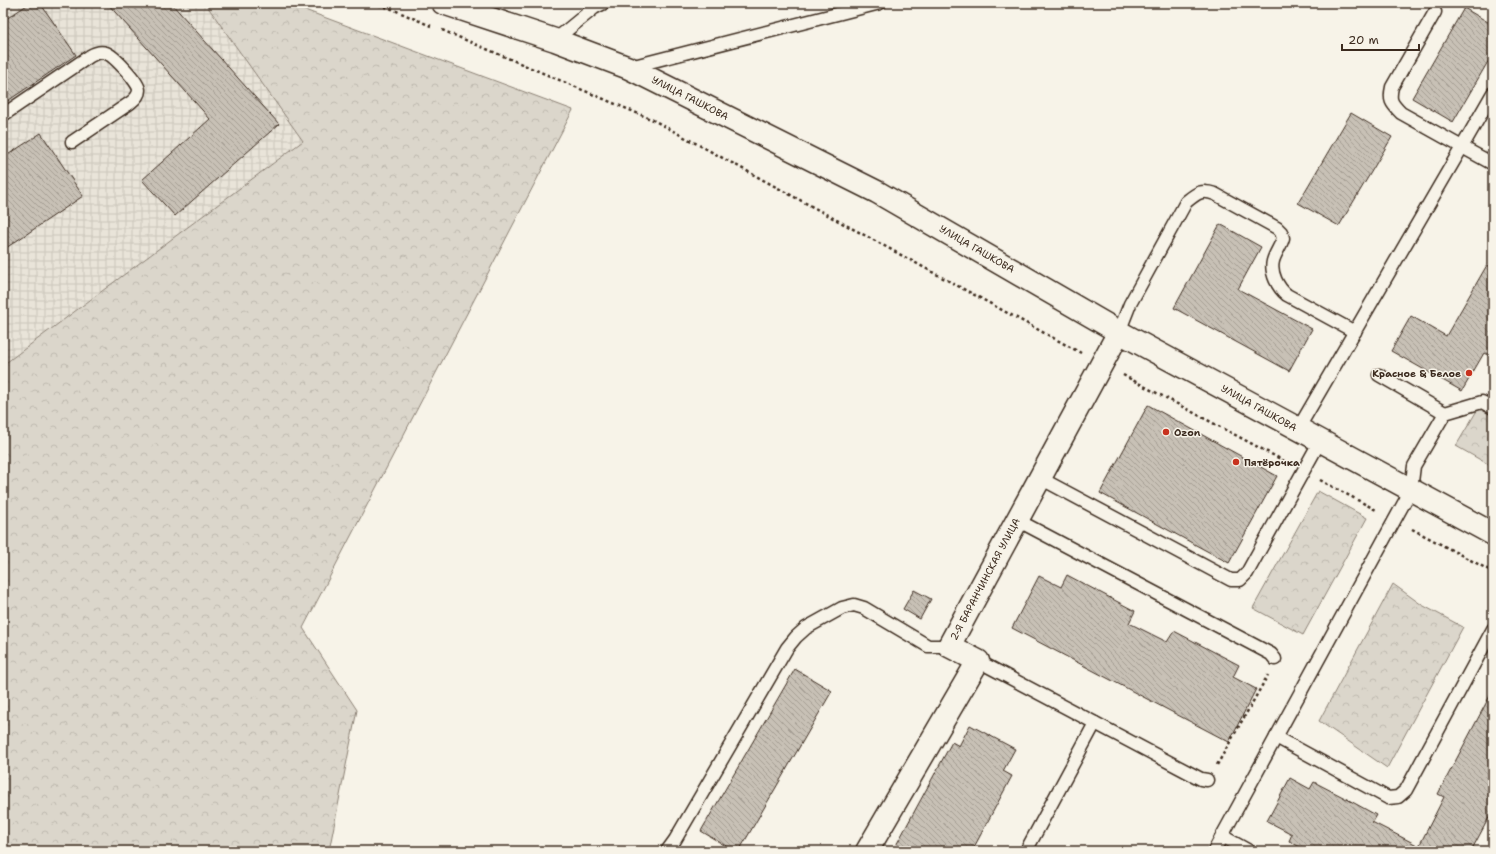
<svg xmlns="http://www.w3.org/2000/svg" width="1496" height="854" viewBox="0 0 1496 854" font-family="'Shantell Sans',sans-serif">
	<defs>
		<pattern id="industrial-grid" width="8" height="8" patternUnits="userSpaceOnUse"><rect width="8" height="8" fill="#e9e4d9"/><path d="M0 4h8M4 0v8" fill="none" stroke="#c9c4ba"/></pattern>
		<pattern id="forest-crowns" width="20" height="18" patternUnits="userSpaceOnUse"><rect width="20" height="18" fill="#dbd6cb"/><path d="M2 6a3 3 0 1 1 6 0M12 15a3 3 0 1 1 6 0" fill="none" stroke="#bdb8ae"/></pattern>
		<pattern id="building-back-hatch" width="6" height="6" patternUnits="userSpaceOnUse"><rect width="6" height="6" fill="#c8c1b6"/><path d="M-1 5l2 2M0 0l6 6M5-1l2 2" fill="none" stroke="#a49d93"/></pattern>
	</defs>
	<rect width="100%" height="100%" fill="#f7f3e8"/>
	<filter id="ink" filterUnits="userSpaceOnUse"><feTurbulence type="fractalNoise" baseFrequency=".025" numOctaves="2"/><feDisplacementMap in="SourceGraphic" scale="8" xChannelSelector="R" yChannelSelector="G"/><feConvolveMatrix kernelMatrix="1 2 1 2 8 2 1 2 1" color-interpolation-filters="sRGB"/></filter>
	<g filter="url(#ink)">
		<path fill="url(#industrial-grid)" d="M3,3H205L303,141L3,365Z"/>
		<g fill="url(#forest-crowns)" stroke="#8b8074">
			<path d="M205,3H286L573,110L303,628L357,710L329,851H3V365L303,141Z"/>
			<path d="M1482,402L1493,408V467L1456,446Z"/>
			<path d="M1318,491L1367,518L1303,635L1253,608Z"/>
			<path d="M1393,584L1422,605L1463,627L1387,768L1319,721Z"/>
		</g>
		<g fill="url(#building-back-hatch)" stroke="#3b2a1e">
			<path d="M30,3H40L76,55L3,104V21Z"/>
			<path d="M107,3H171L279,124L175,216L142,180L210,119Z"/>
			<path d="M1464,8L1493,25V53L1453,122L1412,98Z"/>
			<path d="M1351,113L1392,137L1339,226L1298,203Z"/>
			<path d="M41,133L83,196L3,250V158Z"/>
			<path d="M1220,224L1261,247L1238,289L1312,329L1289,371L1174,308Z"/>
			<path d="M1487,265L1493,268V358L1484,353L1462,391L1391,351L1411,316L1446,336Z"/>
			<path d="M1148,405L1277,476L1229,563L1100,493Z"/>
			<path d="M1067,575L1135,611L1129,623L1167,642L1174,631L1239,665L1233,677L1256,689L1229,742L1012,628L1039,576L1061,587Z"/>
			<path d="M914,590L931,599L920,619L903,609Z"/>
			<path d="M795,669L832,691L739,851H734L701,831Z"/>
			<path d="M1493,690V810L1471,851H1307L1289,841L1292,834L1267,821L1290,778L1310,789L1314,782L1345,798L1376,815L1372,822L1419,846L1444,797L1438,794Z"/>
			<path d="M970,725L1015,749L1003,771L1012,776L972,851H893L952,742L959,746Z"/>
		</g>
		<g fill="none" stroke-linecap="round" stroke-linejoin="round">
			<g stroke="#3b2a1e" stroke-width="15">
				<g id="service">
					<path d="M555,40L594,8L604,3"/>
					<path d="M630,67L880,3"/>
					<path d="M1493,93L1462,147L1493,164"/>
					<path d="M3,115L90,56C95,53 100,51 106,53C113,55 139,82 139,90C139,96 134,100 130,103L72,142"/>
					<path d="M1119,332L1130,304L1186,202C1197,193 1201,189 1215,194L1277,228L1281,232L1283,238C1281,246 1275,253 1273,261C1270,273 1278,288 1287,295L1355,332"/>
					<path d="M1445,413L1482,402L1493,408"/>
					<path d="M1298,429L1462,147L1401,113C1391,103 1389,100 1392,87L1435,12"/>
					<path d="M1040,478L1231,580H1240L1247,573L1320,441"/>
					<path d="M1017,520L1271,654L1275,659"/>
					<path d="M978,661L1201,779L1207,780"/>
					<path d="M1276,737L1388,798L1398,797L1406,790L1493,629"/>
					<path d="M667,851L675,840L787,648L796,637L806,628L842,608L854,605L864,608L928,646H949"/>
					<path d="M1026,851L1095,723"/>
					<path d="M1214,851L1222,836"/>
					<path d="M1249,851L1222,836L1411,490L1414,466L1445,413L1379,375"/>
				</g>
			</g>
			<g stroke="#3b2a1e" stroke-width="25">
				<path id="minor" d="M867,851L978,661L949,646L1119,332"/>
			</g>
			<g stroke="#3b2a1e" stroke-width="25">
				<path id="tertiary" d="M443,3L555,40L629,68L877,192L1119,332L1493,534"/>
			</g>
			<g stroke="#3b2a1e" stroke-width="2.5" stroke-dasharray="3 3" stroke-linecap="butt">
				<path d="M373,3L392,9L431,26"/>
				<path d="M442,30L653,120L1081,353"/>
				<path d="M1123,375L1286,462"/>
				<path d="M1320,480L1378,511"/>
				<path d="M1412,529L1493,572"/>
				<path d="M1217,765L1268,675"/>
			</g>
			<use href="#service" stroke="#f7f3e8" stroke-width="12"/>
			<use href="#minor" stroke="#f7f3e8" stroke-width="22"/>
			<use href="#tertiary" stroke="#f7f3e8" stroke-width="22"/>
		</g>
	</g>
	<g fill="#c8321e" stroke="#f7f3e8" stroke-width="1.5">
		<circle cx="1469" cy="373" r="4"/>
		<circle cx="1166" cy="432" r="4"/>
		<circle cx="1236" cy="462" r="4"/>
	</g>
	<g text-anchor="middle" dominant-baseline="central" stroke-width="3" stroke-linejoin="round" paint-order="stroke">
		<g font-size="10" fill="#3b2a1e" stroke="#f7f3e8">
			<text transform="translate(690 98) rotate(27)">УЛИЦА ГАШКОВА</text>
			<text transform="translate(977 249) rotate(30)">УЛИЦА ГАШКОВА</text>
			<text transform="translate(1259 408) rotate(29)">УЛИЦА ГАШКОВА</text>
			<text transform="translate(985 579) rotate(-62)">2-Я БАРАНЧИНСКАЯ УЛИЦА</text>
		</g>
		<g font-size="10" font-weight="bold" fill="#3b2a1e" stroke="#f7f3e8" text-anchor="start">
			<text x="1461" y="373" text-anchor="end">Красное &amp; Белое</text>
			<text x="1174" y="432">Ozon</text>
			<text x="1244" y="462">Пятёрочка</text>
		</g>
	</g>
	<rect width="1496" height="854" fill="none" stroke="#f7f3e8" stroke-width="16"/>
	<rect x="8" y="8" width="1480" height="838" fill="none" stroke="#3b2a1e" stroke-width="1.5" filter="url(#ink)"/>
	<path d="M1342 44v6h77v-6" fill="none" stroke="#3b2a1e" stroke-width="2"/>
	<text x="1348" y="44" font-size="12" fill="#3b2a1e" stroke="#f7f3e8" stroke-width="3" paint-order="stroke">20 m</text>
</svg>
